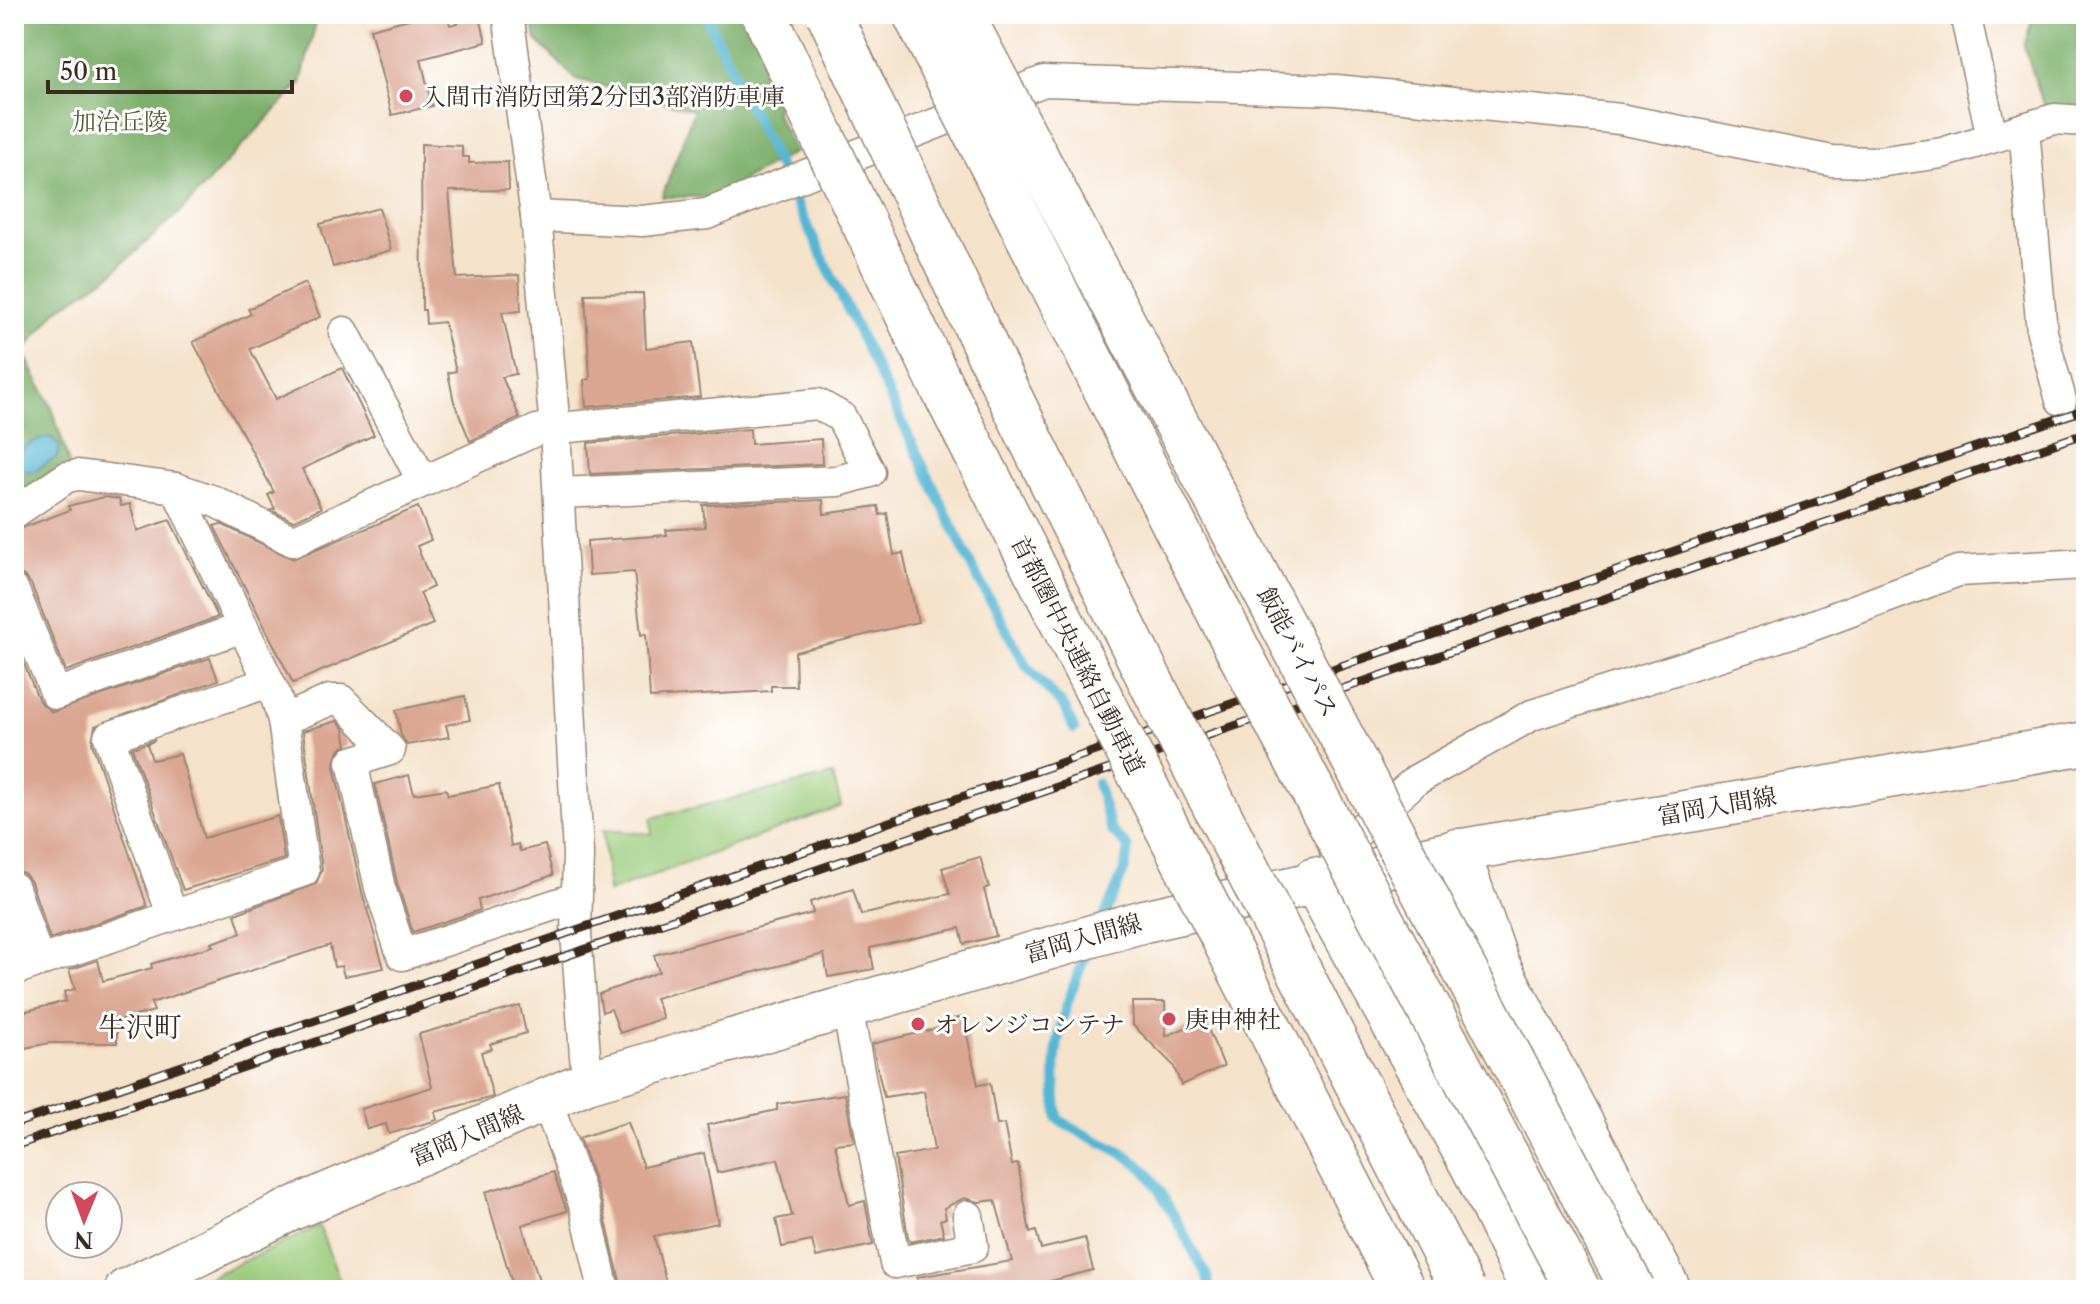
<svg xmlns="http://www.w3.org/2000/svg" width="2100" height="1304" viewBox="0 0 2100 1304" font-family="'Libre Caslon Text','Noto Serif JP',serif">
	<rect width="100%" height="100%" fill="#fff"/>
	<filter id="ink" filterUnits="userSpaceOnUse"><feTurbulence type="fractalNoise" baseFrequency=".0125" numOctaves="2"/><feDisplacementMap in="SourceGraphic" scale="16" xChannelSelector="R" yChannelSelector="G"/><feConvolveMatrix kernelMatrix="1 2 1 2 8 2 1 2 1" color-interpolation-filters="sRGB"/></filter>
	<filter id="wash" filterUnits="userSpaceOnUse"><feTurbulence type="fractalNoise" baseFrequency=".006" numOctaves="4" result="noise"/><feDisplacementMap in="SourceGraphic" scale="32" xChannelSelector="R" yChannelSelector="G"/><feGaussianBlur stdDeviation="1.8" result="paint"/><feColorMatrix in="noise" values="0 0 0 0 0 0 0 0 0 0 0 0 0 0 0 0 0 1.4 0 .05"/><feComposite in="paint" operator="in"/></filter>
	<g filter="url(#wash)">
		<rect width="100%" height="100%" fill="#f4e2ca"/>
		<g fill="#9acb7a" stroke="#6a7a4c" stroke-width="2">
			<path d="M833,775L841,806L608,892L603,830L652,834L651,818Z"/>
			<path d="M319,1226L343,1290H183L195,1284Z"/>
		</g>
		<g fill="#7baf6a" stroke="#5b6c44" stroke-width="2">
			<path d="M14,14H318L301,83L183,209L110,275L56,311L23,352L52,408L70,467L14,501Z"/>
			<path d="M531,14H794L776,114L795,152L711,197H662L694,110L576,79L536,40Z"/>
			<path d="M2034,14H2086V113L2044,107L2024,46Z"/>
		</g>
		<path fill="#55b6d4" stroke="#487079" stroke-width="2" d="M51,437L60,447L57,457L33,472L16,469C11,450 35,439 51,437Z"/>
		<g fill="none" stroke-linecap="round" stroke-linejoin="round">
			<g stroke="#55b6d4" stroke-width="10">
				<path d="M705,14L975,573L1027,667L1065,708L1074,729"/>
				<path d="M1097,783L1111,830L1128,847L1125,869L1102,921"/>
				<path d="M1088,951C1061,1011 1049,1053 1058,1119C1085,1138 1118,1146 1143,1168C1157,1180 1193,1253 1206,1274L1211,1290"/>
			</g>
		</g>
		<g id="blocks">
			<g fill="#daa591">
				<path d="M428,14H447L450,25L480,17L486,42L421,59L432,106L392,115L370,29Z"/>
				<path d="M421,144L462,146V157H469V163L508,162L509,190L449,191L457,278L519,275L521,311L502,312L516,374L502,377L520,418L470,441L454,402L448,373L456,371L444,322L426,324L425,310H422Z"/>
				<path d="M379,208L391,250L333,267L320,224Z"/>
				<path d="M305,283L320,317L250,349L276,399L342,368L374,435L302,469L321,508L293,521L271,510L275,509L268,495L274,492L193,342L251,314L248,309Z"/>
				<path d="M643,293L646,348L693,342L700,397L586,407L584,380L590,379L585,294Z"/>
				<path d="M750,429L751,444L821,439L822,464L590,474L588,443Z"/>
				<path d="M104,497L119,499L121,506L130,504L137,531L170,520L218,617L66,671L31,584L24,576L14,573V531L70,510L68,506Z"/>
				<path d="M823,500L824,514L878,506L880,515L887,513L894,555L903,553L918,622L795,652L796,686H771V691L650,698L646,634L641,635L634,572L589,575L587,541L667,535L666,530L705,527L703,505Z"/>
				<path d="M418,507L431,540L417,546L433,587L420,593L433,624L293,683L214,526L221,524L293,559Z"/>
				<path d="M14,639L39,701L52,712L210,658L218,680L95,726L92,743L147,906L50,939L31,882L25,874L14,870Z"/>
				<path d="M465,696L470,720L446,725L449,737L407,745L401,735L396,710Z"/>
				<path d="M337,721L344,728L347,745L339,750L334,766L362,892L384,968L344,976L341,966L334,967L330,945L151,1003L154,1011L117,1021V1043H50L14,1050V1014L66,1001L64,992L75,989L69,970L98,960L103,981L152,968L151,964L213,946L211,943L241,933L235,914L316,884L322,869L303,731Z"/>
				<path d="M155,740L147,744L152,760L180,754L204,838L278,816L284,859L183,890L132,748Z"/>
				<path d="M409,775L414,794L446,789L448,795L499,785L511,846L518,844L520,851L545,845L553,875L478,900L480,910L413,932L397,883L375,784Z"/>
				<path d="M980,857L989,887L984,889L996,936L964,944L960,928L870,948L874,969L828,977L824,954L655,998L663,1018L620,1033L611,1009L602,1012L599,994L659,972L654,955L813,913L810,902L853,889L861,915L950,894L942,868Z"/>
				<path d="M1132,1002H1165L1166,1036L1204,1020L1224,1066L1181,1085L1173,1065L1133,1025Z"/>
				<path d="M520,1006L526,1033L490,1044L492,1049L481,1052L493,1097L435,1112L437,1120L389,1134L386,1124L367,1129L361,1109L432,1087L419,1034Z"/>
				<path d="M963,1017L978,1085L990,1083L997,1125L1004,1124L1012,1165L1018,1164L1030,1233L1036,1231L1041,1249L1085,1238L1093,1270L1039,1284L1040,1290H918L917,1277L1012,1261L995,1200L979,1202L964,1198L944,1208L946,1218L940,1220L944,1235L910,1242L908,1237L895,1157L934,1150L924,1091L884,1097L872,1044L939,1028L937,1022Z"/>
				<path d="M845,1094L854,1142L835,1144L849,1205L865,1201L873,1245L816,1257L812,1241L782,1247L776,1219L792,1216L778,1159L717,1173L707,1125L777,1110V1104Z"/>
				<path d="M628,1122L643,1167L704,1153L718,1223L654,1236L668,1290H622L602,1203L579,1138Z"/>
				<path d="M553,1172L567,1211L522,1225L542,1290H514L485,1192Z"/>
			</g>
		</g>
	</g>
	<g filter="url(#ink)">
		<use href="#blocks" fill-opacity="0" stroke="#988674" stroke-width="2"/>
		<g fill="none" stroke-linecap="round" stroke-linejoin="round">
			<g stroke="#988674" stroke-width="33">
				<g id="minor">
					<path d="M508,14L536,216L555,429L578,854L576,933L587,1082"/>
					<path d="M1965,14L1992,137"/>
					<path d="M2024,128L2042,332L2061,400"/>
					<path d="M536,216L642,221L707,214L1044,81L1336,90L1620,119L1832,161L1878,162L1942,153L2054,119L2086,121"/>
					<path d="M344,332L423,482"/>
					<path d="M14,513L67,477L78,475L176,488L214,501L293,541L537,430L818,404L841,417L870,472L838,481L559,493"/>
					<path d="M14,591L56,694L243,627"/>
					<path d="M283,720L330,700H341L390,750L352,762L380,888L402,955L575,898"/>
					<path d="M1337,861L1335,852L1416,780L1532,715L1803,629L1958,571L2086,564"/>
					<path d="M14,888L39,962"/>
					<path d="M172,914L109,737L269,682"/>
					<path d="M14,970L304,871L283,720L275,694L176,488"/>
					<path d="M847,1007L895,1263L973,1247L968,1216"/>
					<path d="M547,1101L585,1207L604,1290"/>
				</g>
			</g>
			<g stroke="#988674" stroke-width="45">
				<path id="secondary" d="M126,1290L292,1209L587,1082L1144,921L1457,851L2086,743"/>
			</g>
			<g stroke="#988674" stroke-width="47">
				<g id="trunk">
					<path d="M1457,851L1497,964L1669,1290"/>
					<path d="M1314,880L1473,1166L1533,1290"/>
				</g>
			</g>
			<use href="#minor" stroke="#fff" stroke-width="30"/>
			<use href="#secondary" stroke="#fff" stroke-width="42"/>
			<use href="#trunk" stroke="#fff" stroke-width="44"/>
			<g stroke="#3b2a1e" stroke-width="9">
				<g id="rail">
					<path d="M14,1124L2086,409"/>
					<path d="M14,1146L2086,433"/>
				</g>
			</g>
			<use href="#rail" stroke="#fff" stroke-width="6" stroke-dasharray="18" stroke-linecap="butt"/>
			<g stroke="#988674" stroke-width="47" stroke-linecap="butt">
				<g id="trunk-bridge">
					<path d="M915,14L1238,650L1578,1290"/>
					<path d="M961,14L1633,1290"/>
				</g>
			</g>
			<g stroke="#988674" stroke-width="47" stroke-linecap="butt">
				<g id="motorway-bridge">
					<path d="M764,14L942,387L1403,1290"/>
					<path d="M829,14L995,367L1150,680L1463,1290"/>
				</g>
			</g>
			<use href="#trunk-bridge" stroke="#fff" stroke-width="44"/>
			<use href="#motorway-bridge" stroke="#fff" stroke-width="44"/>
		</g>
	</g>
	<g fill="#d1495b" stroke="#fff" stroke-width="3">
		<circle cx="406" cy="96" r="8"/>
		<circle cx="1169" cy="1019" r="8"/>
		<circle cx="918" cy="1024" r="8"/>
	</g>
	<g text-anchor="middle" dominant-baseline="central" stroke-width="6" stroke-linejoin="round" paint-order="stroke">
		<g font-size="24" fill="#3b2a1e" stroke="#fff" text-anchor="start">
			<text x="422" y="96">入間市消防団第2分団3部消防車庫</text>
			<text x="1185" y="1019">庚申神社</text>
			<text x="934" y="1024">オレンジコンテナ</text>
		</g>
		<g font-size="24" fill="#585a3a" stroke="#fff">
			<text x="120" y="121">加治丘陵</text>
		</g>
		<g font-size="24" fill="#3b2a1e" stroke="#fff">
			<text transform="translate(1298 652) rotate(62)">飯能バイパス</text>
			<text transform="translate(1078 655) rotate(63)">首都圏中央連絡自動車道</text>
			<text transform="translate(1717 806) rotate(-10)">富岡入間線</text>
			<text transform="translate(1083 938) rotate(-16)">富岡入間線</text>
			<text transform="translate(467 1135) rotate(-23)">富岡入間線</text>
		</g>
		<g font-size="28" fill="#3b2a1e" stroke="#fff">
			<text x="140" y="1027">牛沢町</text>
		</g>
	</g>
	<rect width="2100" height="1304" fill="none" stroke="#fff" stroke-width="48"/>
	<g transform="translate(84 1220) rotate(181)"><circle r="38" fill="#ffffff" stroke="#b1aaa5" stroke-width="2"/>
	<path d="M0-6L14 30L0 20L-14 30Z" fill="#d1495b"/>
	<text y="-12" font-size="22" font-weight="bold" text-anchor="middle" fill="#3b2a1e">N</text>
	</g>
	<path d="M48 80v12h244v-12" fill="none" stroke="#3b2a1e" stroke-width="4"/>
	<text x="60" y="80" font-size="24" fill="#3b2a1e" stroke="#ffffff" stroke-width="6" paint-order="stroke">50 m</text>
</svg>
